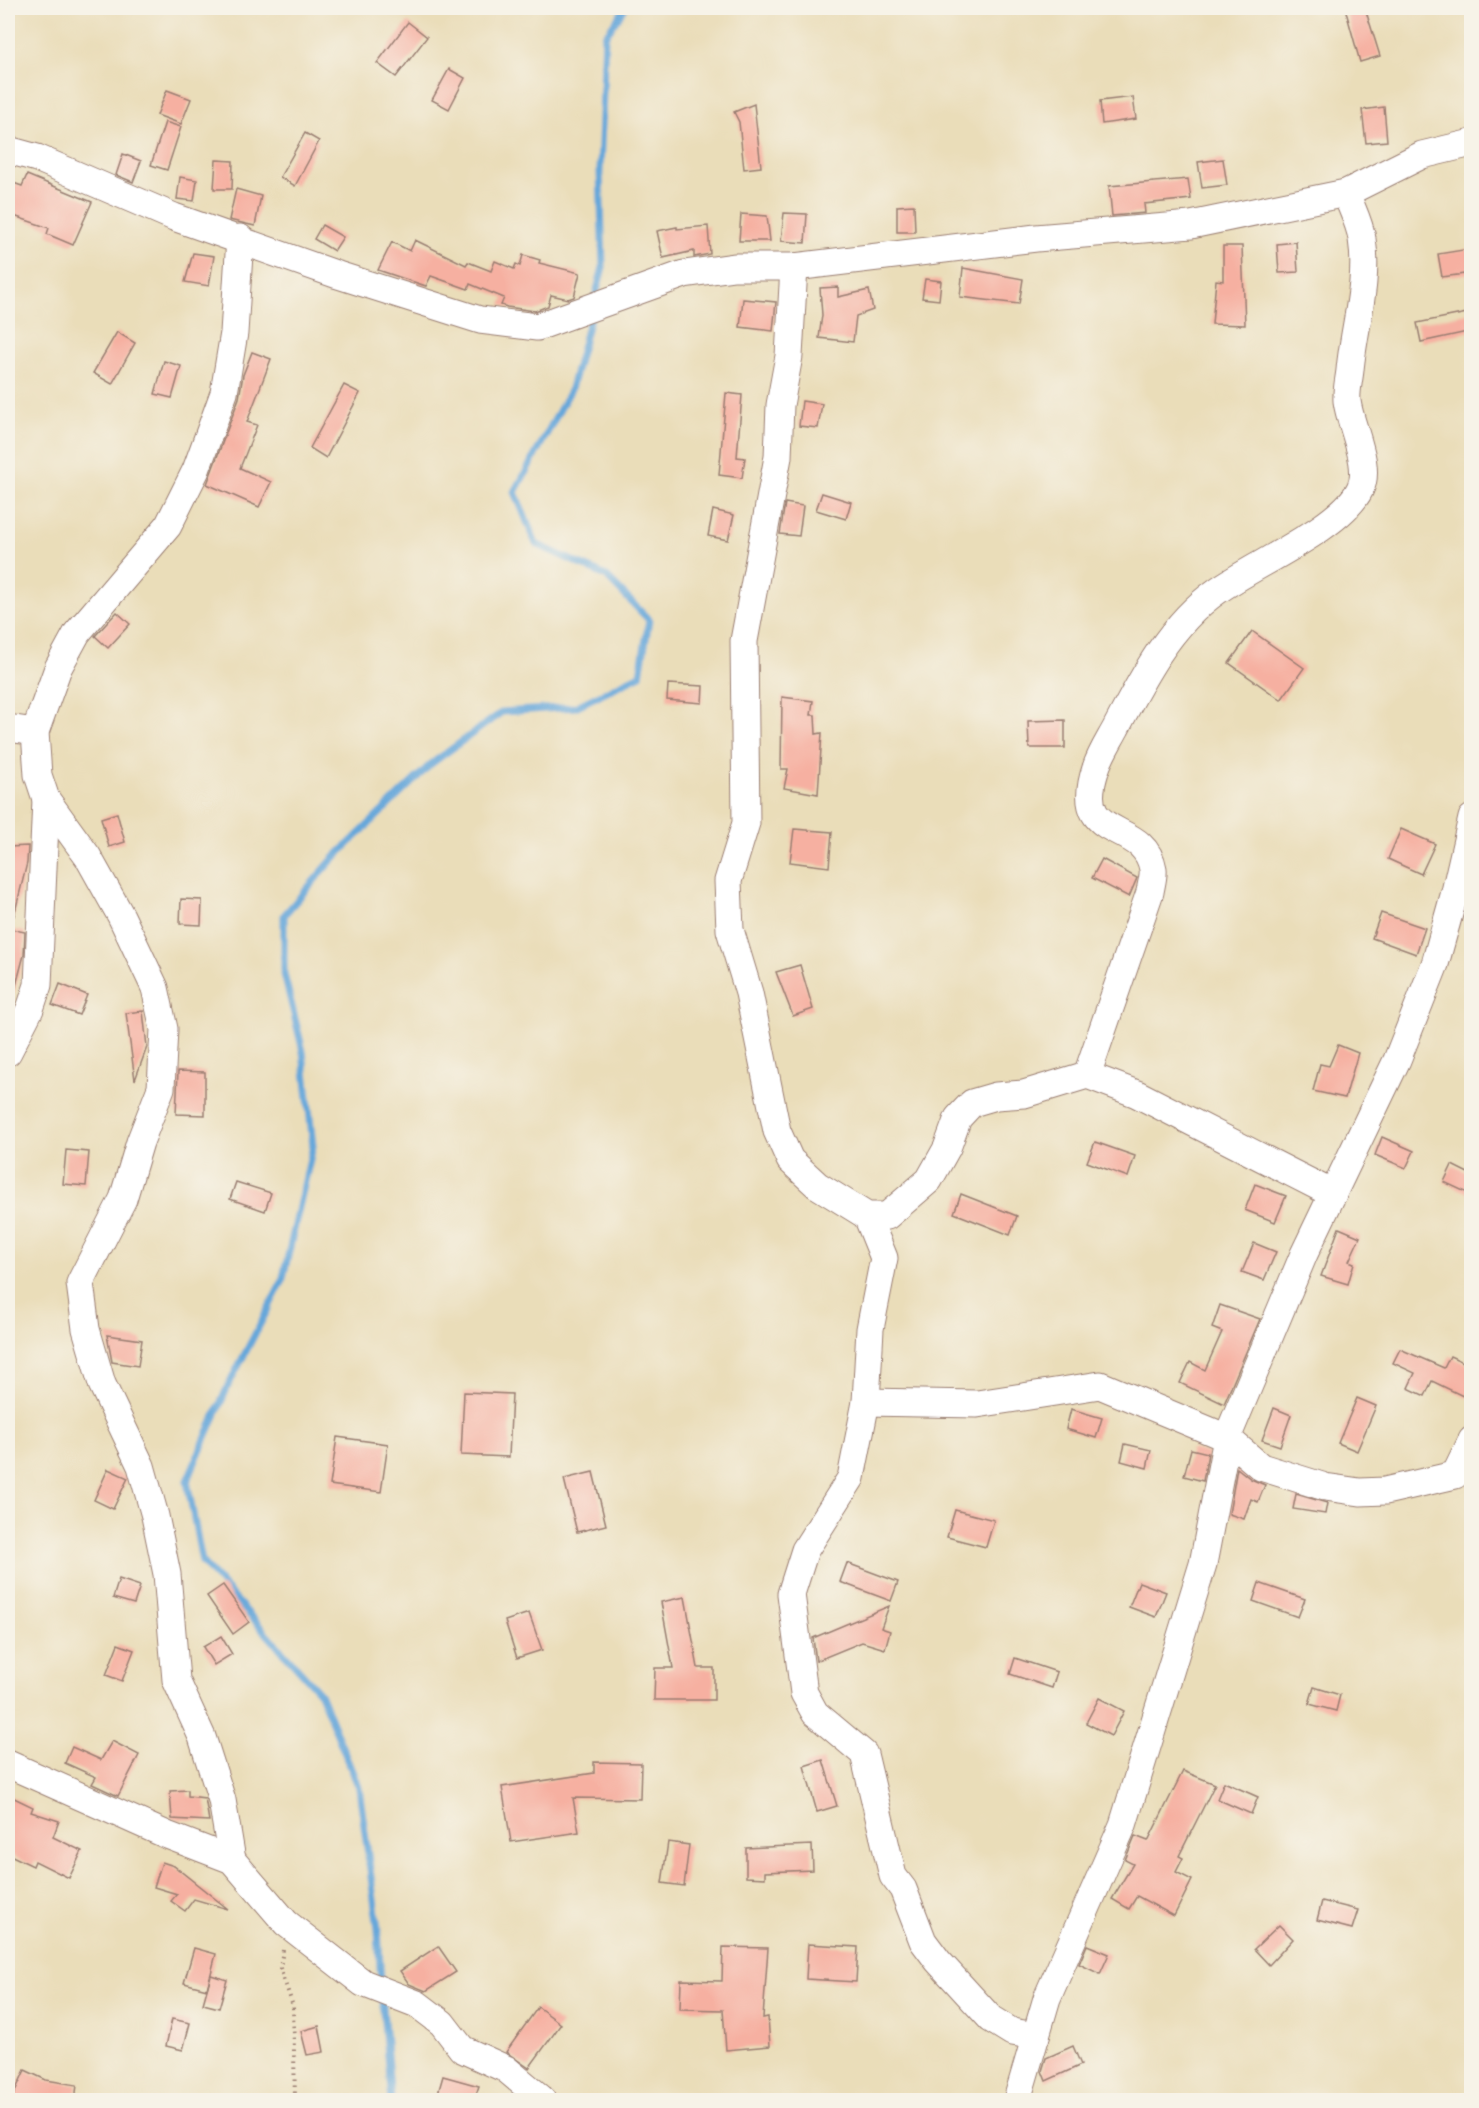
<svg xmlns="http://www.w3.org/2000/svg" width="1479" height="2108" viewBox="0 0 1479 2108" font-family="Alegreya,serif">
	<rect width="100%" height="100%" fill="#f7f3e8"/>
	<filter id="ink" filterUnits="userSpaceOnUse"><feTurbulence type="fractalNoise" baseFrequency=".0167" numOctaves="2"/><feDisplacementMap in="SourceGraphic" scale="12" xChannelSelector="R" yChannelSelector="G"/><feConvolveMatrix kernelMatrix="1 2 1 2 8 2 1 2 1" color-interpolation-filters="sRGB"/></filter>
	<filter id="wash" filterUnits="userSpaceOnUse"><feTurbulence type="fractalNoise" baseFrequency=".008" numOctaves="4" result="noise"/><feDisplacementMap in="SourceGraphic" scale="24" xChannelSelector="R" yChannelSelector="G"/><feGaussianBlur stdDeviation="1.35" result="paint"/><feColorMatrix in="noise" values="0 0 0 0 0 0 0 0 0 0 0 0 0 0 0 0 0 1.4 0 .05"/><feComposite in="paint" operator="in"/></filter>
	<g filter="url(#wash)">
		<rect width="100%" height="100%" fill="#eaddb9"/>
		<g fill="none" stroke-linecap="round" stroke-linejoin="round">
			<g stroke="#66a7da" stroke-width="7">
				<path d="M595,298L603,267L600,171L605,36L625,8"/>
				<path d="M381,1984L378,1929L359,1788L320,1693L202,1562L187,1481L228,1386L282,1282L313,1146L303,1051L284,974V915L333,859L431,764L502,712L575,707L640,675L649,620L606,576L536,544L515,492L571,389L591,314"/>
				<path d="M382,1998L391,2100"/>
			</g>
		</g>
		<g id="blocks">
			<g fill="#f6b0a1">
				<path d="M1345,8H1365L1380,56L1360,62Z"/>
				<path d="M408,22L427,37L396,77L377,63Z"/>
				<path d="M449,69L465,78L449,109L432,100Z"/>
				<path d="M167,90L191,99L181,124L157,115Z"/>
				<path d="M1133,97L1136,119L1102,124L1100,101Z"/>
				<path d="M754,104L761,167L744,169L739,122L734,112Z"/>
				<path d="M1384,107L1387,141L1366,143L1362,110Z"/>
				<path d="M165,122L181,127L167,170L151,165Z"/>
				<path d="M305,133L319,141L295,186L280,177Z"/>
				<path d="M123,154L141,161L133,182L116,175Z"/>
				<path d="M1223,159L1227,185L1202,188L1198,162Z"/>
				<path d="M216,160L233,161L232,189H214Z"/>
				<path d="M27,175L92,202L73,245L47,234L49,228L8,214V181L22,186Z"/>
				<path d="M180,177L197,180L194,201L177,199Z"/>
				<path d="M1188,179L1191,199L1144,204L1145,213L1112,216L1109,186Z"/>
				<path d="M236,189L261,196L255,226L229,220Z"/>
				<path d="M914,205L915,232H897V206Z"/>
				<path d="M784,213L807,214L805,243L781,241Z"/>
				<path d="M741,214L767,216L770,241H739Z"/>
				<path d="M322,225L343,237L334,251L314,239Z"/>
				<path d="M708,226L710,254L694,257V251L663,258L657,231L677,227V229Z"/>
				<path d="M415,240L466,265L468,262L491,271L495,261L514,269L516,264L520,266L523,255L540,260L539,263L580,273L574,297L568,299L551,295L548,306L535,311L507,307L501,305L504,298L470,284L468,289L431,276L426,286L378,270L392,242L410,251Z"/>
				<path d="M1296,242L1298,272L1279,273L1277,244Z"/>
				<path d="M1223,246H1242L1245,325L1212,324L1216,280L1223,281Z"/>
				<path d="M1469,249L1472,273L1442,277L1438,254Z"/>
				<path d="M193,253L214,256L209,286L185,282Z"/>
				<path d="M963,268L1023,279L1019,304L960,297Z"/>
				<path d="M925,279L941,281L939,300L922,298Z"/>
				<path d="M838,287V297L869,290L873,310L856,316L853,342L819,338L822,315L820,288Z"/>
				<path d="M743,299L776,302L773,331L740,327Z"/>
				<path d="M1472,312V331L1421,342L1417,323Z"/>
				<path d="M117,332L135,343L112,384L93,373Z"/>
				<path d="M252,352L271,359L247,422L257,425L240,468L271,482L259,507L207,484L239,398L243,375Z"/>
				<path d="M164,361L181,366L172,398L155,394Z"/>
				<path d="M344,385L360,393L326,458L310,448Z"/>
				<path d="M726,393L742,395L737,457L745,458L742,478L719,475Z"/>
				<path d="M802,401L822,404L818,428L799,426Z"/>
				<path d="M822,493L851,502L846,519L816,510Z"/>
				<path d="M785,503L803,506L799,536L780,534Z"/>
				<path d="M713,510L734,515L728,540L708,536Z"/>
				<path d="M117,612L130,624L108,648L95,636Z"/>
				<path d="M1252,631L1304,668L1281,700L1229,663Z"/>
				<path d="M668,684L703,686L702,703L667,700Z"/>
				<path d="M782,697L813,701L811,715H815L816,734L822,733L818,794L784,788L788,769H781Z"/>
				<path d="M1065,720V748H1029L1028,721Z"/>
				<path d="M117,813L125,842L109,847L101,818Z"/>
				<path d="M794,829L832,832L829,867L790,862Z"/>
				<path d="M1401,829L1435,844L1421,874L1388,859Z"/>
				<path d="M28,846L27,863L14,916L8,915V847Z"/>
				<path d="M1102,859L1137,878L1129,897L1092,878Z"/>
				<path d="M181,899L202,900L201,925L180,924Z"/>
				<path d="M1381,913L1425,928L1416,954L1372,938Z"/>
				<path d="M10,929L25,932L24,955L14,993H8Z"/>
				<path d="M800,965L813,1009L793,1016L776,972Z"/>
				<path d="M60,984L87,995L79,1015L52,1005Z"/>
				<path d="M143,1011L147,1047L135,1080L126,1013Z"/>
				<path d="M1338,1045L1358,1053L1345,1098L1313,1091L1320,1064L1329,1066Z"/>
				<path d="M178,1071L205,1072V1115L176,1114Z"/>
				<path d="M1382,1137L1414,1151L1406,1168L1375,1155Z"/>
				<path d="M1095,1142L1135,1156L1128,1177L1087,1162Z"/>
				<path d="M66,1150L89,1152L86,1186L63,1184Z"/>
				<path d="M1452,1165L1472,1175V1195L1444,1182Z"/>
				<path d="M236,1182L271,1193L265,1211L230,1199Z"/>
				<path d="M1255,1184L1286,1196L1275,1222L1245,1210Z"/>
				<path d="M961,1194L1017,1216L1010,1235L954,1213Z"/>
				<path d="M1339,1228L1360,1237L1349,1261L1354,1263L1348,1284L1321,1276Z"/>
				<path d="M1254,1243L1276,1252L1264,1280L1242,1272Z"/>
				<path d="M1220,1305L1260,1319L1224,1404L1180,1383L1190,1362L1205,1370L1222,1332L1212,1328Z"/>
				<path d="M107,1335L142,1340L138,1366L112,1362Z"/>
				<path d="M1400,1349L1444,1368L1450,1356L1472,1366V1388L1467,1398L1432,1381L1425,1396L1408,1388L1415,1373L1393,1363Z"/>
				<path d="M464,1392L512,1394L509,1457L461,1455Z"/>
				<path d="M1357,1398L1376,1406L1357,1451L1338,1443Z"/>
				<path d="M1274,1408L1291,1415L1280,1446L1262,1440Z"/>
				<path d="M1071,1409L1102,1418L1096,1438L1066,1429Z"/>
				<path d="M337,1437L388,1444L381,1492L330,1485Z"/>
				<path d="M1125,1444L1151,1450L1147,1468L1121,1461Z"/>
				<path d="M1191,1449L1208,1453L1203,1481L1184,1476Z"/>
				<path d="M1237,1468L1251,1479L1265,1485L1258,1502L1251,1499L1244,1519L1229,1514Z"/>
				<path d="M108,1469L128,1478L113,1509L94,1500Z"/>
				<path d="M593,1472L606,1525L577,1532L564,1479Z"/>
				<path d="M1296,1494L1327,1503L1325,1514L1293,1509Z"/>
				<path d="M955,1510L994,1520L986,1547L947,1537Z"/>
				<path d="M847,1563L898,1582L891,1601L840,1582Z"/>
				<path d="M119,1579L140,1586L134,1604L113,1598Z"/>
				<path d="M1139,1582L1166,1592L1156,1617L1129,1607Z"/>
				<path d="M1259,1583L1305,1599L1298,1617L1253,1601Z"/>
				<path d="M223,1585L249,1622L233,1634L207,1596Z"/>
				<path d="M685,1597L698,1668H714V1700H654L655,1668H673L661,1602Z"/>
				<path d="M889,1606L881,1628L890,1631L885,1649L862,1642L816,1661L813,1638Z"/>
				<path d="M529,1613L542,1650L517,1658L505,1621Z"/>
				<path d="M221,1636L232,1654L214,1665L203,1647Z"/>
				<path d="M118,1644L134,1650L122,1681L106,1675Z"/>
				<path d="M1015,1658L1057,1672L1052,1688L1010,1674Z"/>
				<path d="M1314,1687L1340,1695L1336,1711L1309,1704Z"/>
				<path d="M1099,1698L1124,1711L1111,1736L1086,1723Z"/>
				<path d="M112,1741L139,1755L118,1796L92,1784L96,1777L65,1763L72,1747L101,1760Z"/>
				<path d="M823,1760L837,1806L817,1812L804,1766Z"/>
				<path d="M594,1762L641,1763L640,1799L573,1798L579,1832L511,1842L502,1787L594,1773Z"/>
				<path d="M1183,1771L1215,1784L1179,1856L1183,1858L1176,1872L1192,1880L1174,1916L1137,1896L1129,1909L1112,1899L1133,1864L1125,1860L1135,1836L1148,1841Z"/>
				<path d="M1224,1782L1258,1797L1251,1814L1217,1799Z"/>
				<path d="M188,1790V1796L205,1798L209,1821L172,1819L170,1791Z"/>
				<path d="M8,1795L33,1807L31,1812L59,1821L53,1837L82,1851L69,1878L35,1861L33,1866L8,1854Z"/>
				<path d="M668,1842L689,1845L684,1886L662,1883Z"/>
				<path d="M812,1845L813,1870L765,1872V1878L746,1877V1848Z"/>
				<path d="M162,1862L174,1866L228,1909L194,1899L185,1911L171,1901L177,1894L154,1887Z"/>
				<path d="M1322,1901L1358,1910L1352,1929L1317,1920Z"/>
				<path d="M1279,1925L1293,1939L1269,1965L1254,1949Z"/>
				<path d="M808,1944L858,1947L856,1982L806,1979Z"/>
				<path d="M1087,1945L1109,1954L1100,1974L1079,1964Z"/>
				<path d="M438,1946L456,1972L426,1991L409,1984L400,1971Z"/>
				<path d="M723,1947L768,1948L763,2018L768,2017L770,2046L726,2050L723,2010L680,2009L681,1980L722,1981Z"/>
				<path d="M194,1948L216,1954L207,1989L184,1983Z"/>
				<path d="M211,1975L227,1980L219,2008L203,2004Z"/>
				<path d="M538,2007L561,2024L529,2068L506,2052Z"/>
				<path d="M172,2019L190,2023L183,2050L166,2046Z"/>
				<path d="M319,2026L324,2052L307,2055L301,2031Z"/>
				<path d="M1073,2046L1081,2065L1046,2081L1042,2071L1046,2058Z"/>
				<path d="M25,2070L46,2080L77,2085L75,2100H11Z"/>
				<path d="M443,2076L479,2086L474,2100H436Z"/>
			</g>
		</g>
	</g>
	<g filter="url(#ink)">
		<use href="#blocks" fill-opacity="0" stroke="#9a7e72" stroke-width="1.5"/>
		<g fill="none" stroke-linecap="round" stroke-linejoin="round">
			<g stroke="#9a7e72" stroke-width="29">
				<g id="minor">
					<path d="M8,150L37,158L174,217L338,275L480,320L537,327L684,274L734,267H794L1036,238L1191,225L1346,193L1422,155L1472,143"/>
					<path d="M794,267L789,356L780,405L778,457L744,641L746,823L728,881L730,930L749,993L777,1131L790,1160L817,1185L867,1216H887L929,1180L947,1148L958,1118L972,1103L996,1096L1024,1094L1087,1075L1137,1094L1333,1194"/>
					<path d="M8,728L35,732"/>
					<path d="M8,1052L30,1009L38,985L46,799"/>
					<path d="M1087,1075L1150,892C1151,885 1154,876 1153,869C1144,817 1070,845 1096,768C1100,755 1109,741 1116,728C1142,678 1170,624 1217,591C1253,565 1342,527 1360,489C1372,466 1350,426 1347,401C1346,391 1349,380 1350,370C1354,326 1369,283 1362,239C1360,224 1351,207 1346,193"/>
					<path d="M867,1216L884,1258L870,1329L866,1402L851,1478L805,1550L791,1594L804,1693L815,1713L864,1754L893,1876L903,1889L923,1941L938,1961L991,2019L1012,2032L1036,2036"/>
					<path d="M866,1402L977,1404L1100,1385L1227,1438L1261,1467L1325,1487L1360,1492L1385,1491L1455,1475L1472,1440"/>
					<path d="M8,1764L167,1835L232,1860L286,1923L363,1983L417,2004L442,2023L462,2049L506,2069L543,2100"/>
					<path d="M232,1860L222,1800L202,1737L176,1680L167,1574L155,1516L141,1466L102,1384L86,1329L80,1283L123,1199L140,1142L161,1088L164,1029L155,988L121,916L88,857L46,799L38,775L35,732L58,668L77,633L168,526L196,470L224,393L234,333L240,238"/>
					<path d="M1017,2100L1047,1998L1123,1825L1203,1564L1227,1438L1304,1254L1397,1060L1435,964L1455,892L1472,818"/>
				</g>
			</g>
			<path stroke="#9a7e72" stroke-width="4" stroke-dasharray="1.5 4.5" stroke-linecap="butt" d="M283,1950L280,1968L293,2006L295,2100"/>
			<use href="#minor" stroke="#fff" stroke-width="27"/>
		</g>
	</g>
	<rect width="1479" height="2108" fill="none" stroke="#f7f3e8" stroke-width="30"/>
</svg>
